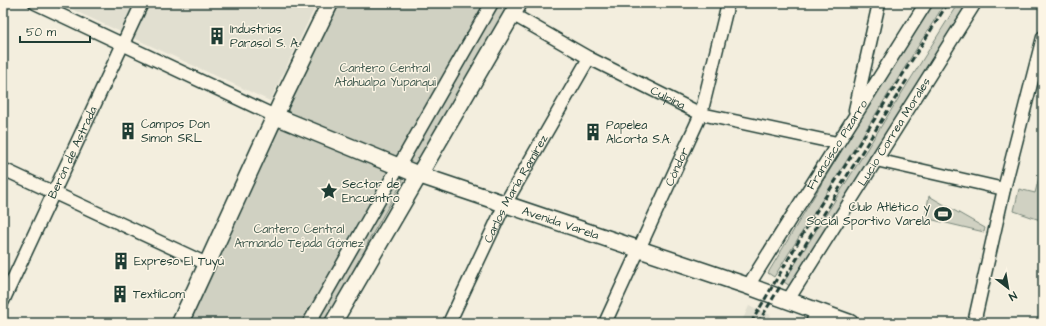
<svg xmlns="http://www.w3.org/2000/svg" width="1046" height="326" viewBox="0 0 1046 326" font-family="'Architects Daughter',sans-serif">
	<rect width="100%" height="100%" fill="#f3eede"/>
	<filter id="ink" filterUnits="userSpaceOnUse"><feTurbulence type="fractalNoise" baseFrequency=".025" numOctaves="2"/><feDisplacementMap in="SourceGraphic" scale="8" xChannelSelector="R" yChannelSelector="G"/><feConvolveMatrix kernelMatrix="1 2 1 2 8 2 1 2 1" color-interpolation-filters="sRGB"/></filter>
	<g filter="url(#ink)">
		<g fill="#e1dfd0">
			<path d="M58,3H317L270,101Z"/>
			<path d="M749,306L771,315L768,323H741Z"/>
		</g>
		<g fill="#d0d1c2" stroke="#78877b">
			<path d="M338,3H511L418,161L413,164L407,163L289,113L288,109L289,105Z"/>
			<path d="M933,3H945L774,277L768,273L879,88Z"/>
			<path d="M958,3H968L790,286L784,282Z"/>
			<path d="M287,127L402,176L403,181L369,240L359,266L325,323H186L274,132L280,128Z"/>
			<path d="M1043,162V221L1014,211L1019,189L1035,193Z"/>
			<path d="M929,196L985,228L984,232L925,218Z"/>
		</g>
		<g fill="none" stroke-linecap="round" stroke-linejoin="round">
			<g stroke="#1f3d34" stroke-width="15">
				<g id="minor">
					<path d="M35,3L275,116"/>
					<path id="s1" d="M512,14L589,58L701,114L837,143"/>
					<path d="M855,110L879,3"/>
					<path d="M876,160L1004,189"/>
					<path d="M3,169L207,264"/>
					<path id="s2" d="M748,286L926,3"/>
					<path id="s3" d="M788,300L975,3"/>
					<path id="s4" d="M3,301L142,3"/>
					<path d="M309,323L492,3"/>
					<path id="s5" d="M449,323L505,204L589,58"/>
					<path id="s6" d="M605,323L701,114L728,3"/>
					<path d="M812,323L817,311"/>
					<path d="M974,323L1004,189L1043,37"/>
				</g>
			</g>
			<g stroke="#1f3d34" stroke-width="19">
				<g id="major">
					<path id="s7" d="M275,116L419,175L748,286L850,323"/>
					<path d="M180,323L281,103L330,3"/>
					<path d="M333,323L519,3"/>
				</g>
			</g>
			<use href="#minor" stroke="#fcf5e5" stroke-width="12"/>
			<use href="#major" stroke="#fcf5e5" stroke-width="16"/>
			<g stroke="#1f3d34" stroke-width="3" stroke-dasharray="6 3" stroke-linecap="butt">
				<path d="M751,323L814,215L948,3"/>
				<path d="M758,323L845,179L908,78"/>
			</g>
		</g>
	</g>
	<defs>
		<g id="building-bare" transform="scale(1.38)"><path d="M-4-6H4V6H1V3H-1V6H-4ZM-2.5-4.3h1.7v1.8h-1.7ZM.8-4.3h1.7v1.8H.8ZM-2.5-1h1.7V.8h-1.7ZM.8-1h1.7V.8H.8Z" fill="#1f3d34" stroke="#fcf5e5" stroke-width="2.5" paint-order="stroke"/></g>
		<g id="sight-bare" transform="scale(1.38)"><path d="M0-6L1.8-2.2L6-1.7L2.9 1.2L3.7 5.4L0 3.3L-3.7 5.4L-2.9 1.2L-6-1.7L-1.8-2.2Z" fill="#1f3d34" stroke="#fcf5e5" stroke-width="2.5" paint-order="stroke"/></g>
		<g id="stadium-bare" transform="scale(1.38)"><path d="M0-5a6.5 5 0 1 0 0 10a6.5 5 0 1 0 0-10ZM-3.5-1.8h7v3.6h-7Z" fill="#1f3d34" stroke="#fcf5e5" stroke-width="2.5" paint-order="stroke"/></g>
	</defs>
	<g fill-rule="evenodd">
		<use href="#building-bare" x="217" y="36"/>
		<use href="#building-bare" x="128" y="131"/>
		<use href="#building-bare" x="593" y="132"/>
		<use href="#sight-bare" x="329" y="191"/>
		<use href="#stadium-bare" x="943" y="214"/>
		<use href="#building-bare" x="121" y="261"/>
		<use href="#building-bare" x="120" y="294"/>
	</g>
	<g text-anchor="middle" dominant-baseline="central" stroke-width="3" stroke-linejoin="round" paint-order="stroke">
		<g font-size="12" fill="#1f3d34" stroke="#fcf5e5" text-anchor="start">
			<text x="230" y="29">Industrias<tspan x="230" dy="14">Parasol S. A.</tspan></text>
			<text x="141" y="124">Campos Don<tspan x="141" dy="14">Simon SRL</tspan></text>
			<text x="606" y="125">Papelea<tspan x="606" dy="14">Alcorta S.A.</tspan></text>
			<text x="342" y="184">Sector de<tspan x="342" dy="14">Encuentro</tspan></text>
			<text x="930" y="207" text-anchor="end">Club Atlético y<tspan x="930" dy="14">Social Sportivo Varela</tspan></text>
			<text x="134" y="261">Expreso El Tuyú</text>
			<text x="133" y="294">Textilcom</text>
		</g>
		<g font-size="12" fill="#425b50" stroke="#fcf5e5">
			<text x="385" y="68">Cantero Central<tspan x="385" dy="14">Atahualpa Yupanqui</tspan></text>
			<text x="299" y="229">Cantero Central<tspan x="299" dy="14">Armando Tejada Gómez</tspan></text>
		</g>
		<g font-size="12" fill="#1f3d34" stroke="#fcf5e5">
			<text stroke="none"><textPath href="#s1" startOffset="177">Culpina</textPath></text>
			<text stroke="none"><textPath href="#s3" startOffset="199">Lucio Correa Morales</textPath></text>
			<text stroke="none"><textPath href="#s2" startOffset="167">Francisco Pizarro</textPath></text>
			<text stroke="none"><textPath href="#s4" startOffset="164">Berón de Astrada</textPath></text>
			<text stroke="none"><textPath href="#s6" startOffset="172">Cóndor</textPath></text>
			<text stroke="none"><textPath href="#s5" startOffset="150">Carlos María Ramírez</textPath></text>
			<text stroke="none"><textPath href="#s7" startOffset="305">Avenida Varela</textPath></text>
		</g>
	</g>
	<rect width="1046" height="326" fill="none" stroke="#fcf5e5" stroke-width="16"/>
	<rect x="8" y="8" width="1030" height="310" fill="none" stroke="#1f3d34" stroke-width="1.5" filter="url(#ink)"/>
	<g transform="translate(1008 288) rotate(149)" stroke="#fcf5e5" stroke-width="3" paint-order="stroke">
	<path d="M0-3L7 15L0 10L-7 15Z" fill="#1f3d34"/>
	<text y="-6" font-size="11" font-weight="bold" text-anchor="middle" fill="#1f3d34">N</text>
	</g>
	<path d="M20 36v6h70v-6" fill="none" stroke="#1f3d34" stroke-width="2"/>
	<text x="26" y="36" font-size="12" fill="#1f3d34" stroke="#fcf5e5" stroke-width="3" paint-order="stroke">50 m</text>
</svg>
